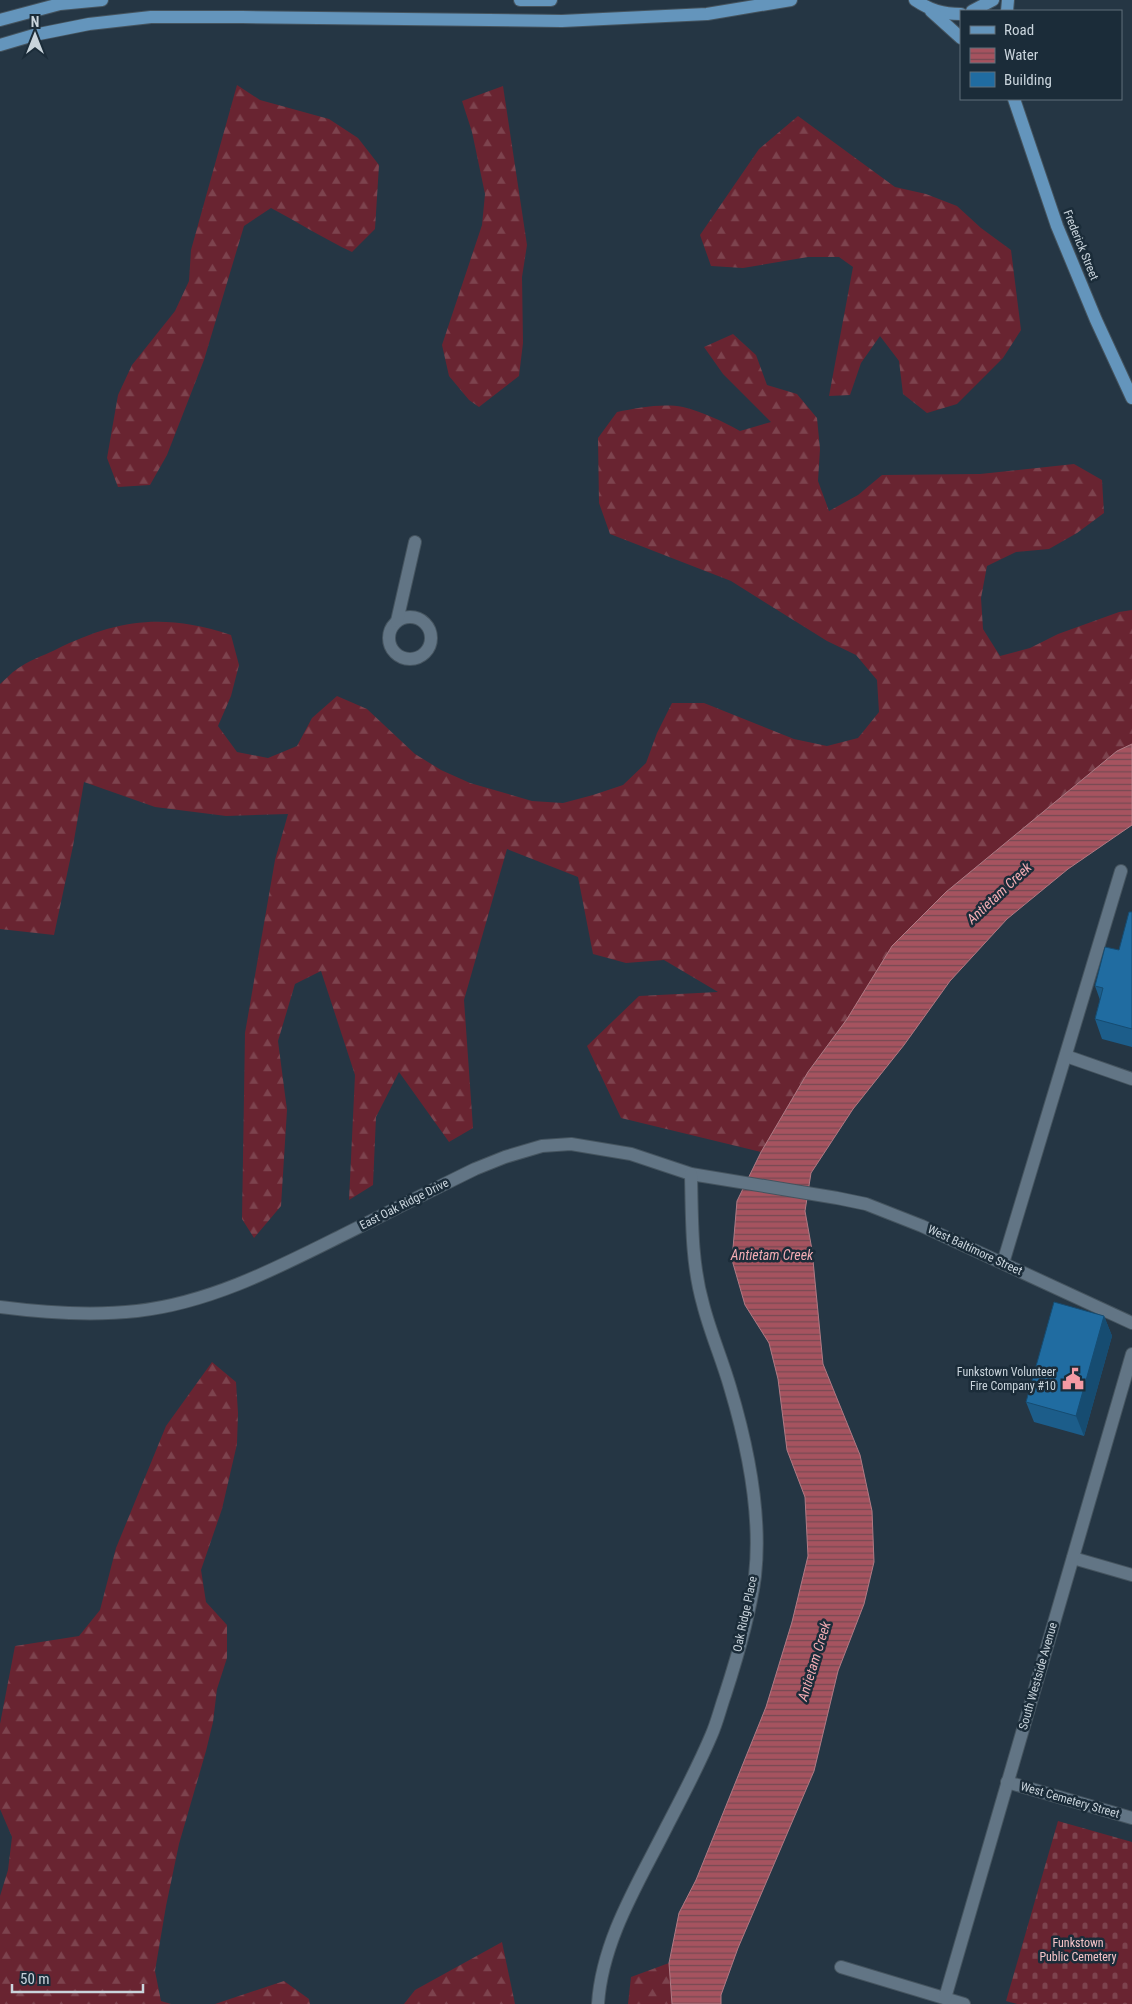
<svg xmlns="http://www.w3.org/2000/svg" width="1132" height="2004" viewBox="0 0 1132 2004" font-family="'Roboto Condensed',sans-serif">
	<defs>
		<pattern id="forest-firs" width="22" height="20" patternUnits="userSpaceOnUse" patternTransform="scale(1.25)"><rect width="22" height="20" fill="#692431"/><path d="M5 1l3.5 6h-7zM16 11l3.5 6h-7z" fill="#7d434e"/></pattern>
		<pattern id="cemetery-stones" width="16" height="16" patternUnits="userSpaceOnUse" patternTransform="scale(1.25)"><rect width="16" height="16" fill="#692431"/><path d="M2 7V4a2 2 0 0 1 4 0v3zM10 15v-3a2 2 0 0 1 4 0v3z" fill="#7d434e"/></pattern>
		<pattern id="water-rules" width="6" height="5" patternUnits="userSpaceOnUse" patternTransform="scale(1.25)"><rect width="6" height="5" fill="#a6535f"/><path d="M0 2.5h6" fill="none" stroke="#764a52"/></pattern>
	</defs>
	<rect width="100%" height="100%" fill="#253644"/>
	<g fill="url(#forest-firs)">
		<path d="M237,85L260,100L329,119L358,138L379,165L375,229L352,252C324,239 298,222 271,208L244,226L204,360L167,455L150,485L118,487L107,458L118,395L132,365L175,311L189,281L191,250Z"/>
		<path d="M503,86L527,245L522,277L523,343L519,376L479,407L469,400L449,376L442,345L482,225L485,194L472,132L462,101Z"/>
		<path d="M798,116L895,187L926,194L957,206L981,228L1011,250L1021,330L1003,358L957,404L927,413L903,394L899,361L880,336L861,363L850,395L829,396L853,267L839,257H808L743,268L711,266L700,235L759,149Z"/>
		<path d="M733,334L756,355L767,385L797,394L817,418L820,449L818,481L829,511L858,495L882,475L980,474L1074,464L1102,480L1104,513L1077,533L1049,549L1016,552L987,566L981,598L983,629L1000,656L1030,648L1058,634L1119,612L1132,610V744L1117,751L946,892L847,1019L808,1072L761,1152L621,1118L587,1046L639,996L718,992L664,960L626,963L593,954L578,877L507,849L464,1000L473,1128L449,1142L399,1072L376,1117L373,1185L349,1200L355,1075L321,971L295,984L278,1041L287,1110L281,1206L254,1238L242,1219L245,1033L275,860L288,814L226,816L155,807L84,782L73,846L54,935L0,929V684C6,679 11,673 17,669C28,661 42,656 55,650C118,619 163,613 231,635L239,665L231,696L218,726L237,752L268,758L297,746L312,718L337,696L367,709L415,754L441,770L470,783L532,801L563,803L593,795L623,785L646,763L657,733L672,703H704L794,739L827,746L858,738L879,712L877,680L856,655L827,641L731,581L610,534L599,503L598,438L617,412C638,408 662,403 683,407C703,412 722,421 740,431L771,422L723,374L704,347Z"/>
		<path d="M212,1362L236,1382L238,1413L237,1444L222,1509L201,1570L206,1602L227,1625V1658L217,1689L213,1722L206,1751L179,1844L166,1906L155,1971L161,2001L171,2004H0V1896L8,1870L12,1837L0,1809V1724L15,1646L79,1636L100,1610L116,1548L166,1426Z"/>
		<path d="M502,1942L515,2004H404L415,1990Z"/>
		<path d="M669,1963L672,2004H628L631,1977Z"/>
		<path d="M284,1981L309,1999L310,2004H215Z"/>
	</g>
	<path fill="url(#cemetery-stones)" d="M1058,1821L1132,1842V2004H1017L1006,2001Z"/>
	<path fill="url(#water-rules)" stroke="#b07a84" d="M1132,744V825L1068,869L1007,919L950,981L904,1045L853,1109L811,1173L805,1211L812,1250L823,1364L860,1455L872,1511L874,1562L864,1604L838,1671L814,1771L738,1948L721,1995V2004H672L669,1963L679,1913L696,1880L766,1707L792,1622L808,1556L805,1497L787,1450L778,1379L769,1343L745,1305L732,1260L737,1201L761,1152L808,1072L847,1019L892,946L946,892L1117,751Z"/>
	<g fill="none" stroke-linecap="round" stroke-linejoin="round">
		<g stroke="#45545f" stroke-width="14">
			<g id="minor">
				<circle cx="410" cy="638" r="21"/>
				<path d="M397,621L415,542"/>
				<path d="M1066,1056L1132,1079"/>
				<path d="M1003,1263L1121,871"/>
				<path d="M0,1307C46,1313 91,1316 137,1311C209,1303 275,1269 339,1237C385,1214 430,1191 475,1169L505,1157L542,1146L571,1144L631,1154L691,1174L837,1198L866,1204L922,1226L1132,1323"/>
				<path d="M1073,1558L1132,1575"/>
				<path d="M1007,1782L1132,1818"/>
				<path d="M841,1967L964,2004"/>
				<path d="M945,1998L1132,1354"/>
				<path d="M598,2004C602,1940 639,1882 667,1826C682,1797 698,1767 711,1736C717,1723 720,1709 725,1695C737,1658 750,1614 755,1576C762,1514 748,1447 730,1387C722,1359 710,1332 703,1304C691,1262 692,1217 691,1174"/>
			</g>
		</g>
		<g stroke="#45545f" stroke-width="14">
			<g id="major">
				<path d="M520,0H551"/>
				<path d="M915,0C930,10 942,14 961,14"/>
				<path d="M931,11L961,38"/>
				<path d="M972,11L993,0"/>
				<path d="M1007,11L1008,0"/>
				<path d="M0,20L60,4L102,0"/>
				<path d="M0,45L34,35L89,24L151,17H242L562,21L707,14L791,0"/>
				<path d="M1014,99L1057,226L1096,320L1132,398"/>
			</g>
		</g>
		<use href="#minor" stroke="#627585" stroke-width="12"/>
		<use href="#major" stroke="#6495bc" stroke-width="12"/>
	</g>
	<g fill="#1c5d8a">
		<path d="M1132,912V1047L1102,1039L1095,1019L1100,1000L1095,986L1119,950Z"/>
		<path d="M1104,1316L1112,1336L1084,1436L1034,1422L1026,1402Z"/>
	</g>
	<path fill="#164c71" d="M1104,1316L1112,1336L1084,1436L1076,1416Z"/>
	<g fill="#206ca1" stroke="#164c71">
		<path d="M1129,912H1132V1029L1095,1019L1103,988L1095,986L1105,947L1119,950Z"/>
		<path d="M1054,1302L1104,1316L1076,1416L1026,1402Z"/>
	</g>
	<defs>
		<g id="civic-bare" transform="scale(1.725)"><path d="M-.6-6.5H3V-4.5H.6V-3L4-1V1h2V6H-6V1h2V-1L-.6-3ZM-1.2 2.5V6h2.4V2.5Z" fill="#f49aa4" stroke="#1b2c39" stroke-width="2.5" paint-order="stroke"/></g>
	</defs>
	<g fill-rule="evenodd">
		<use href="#civic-bare" x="1073" y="1379"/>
	</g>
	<g text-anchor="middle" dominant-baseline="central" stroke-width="5" stroke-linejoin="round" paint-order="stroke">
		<g font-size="12" fill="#c9d4dc" stroke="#1b2c39">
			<text transform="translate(1081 245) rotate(68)">Frederick Street</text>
			<text transform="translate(404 1204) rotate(-27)">East Oak Ridge Drive</text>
			<text transform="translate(975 1250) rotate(25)">West Baltimore Street</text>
			<text transform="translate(745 1614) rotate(-78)">Oak Ridge Place</text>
			<text transform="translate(1038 1676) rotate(-74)">South Westside Avenue</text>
			<text transform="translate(1070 1800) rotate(16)">West Cemetery Street</text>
		</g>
		<g font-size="12" fill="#c9d4dc" stroke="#1b2c39" text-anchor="end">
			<text x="1056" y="1372">Funkstown Volunteer<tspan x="1056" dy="14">Fire Company #10</tspan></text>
		</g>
		<g font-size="12" fill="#f4c3c7" stroke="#1b2c39">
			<text x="1078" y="1943">Funkstown<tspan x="1078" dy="14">Public Cemetery</tspan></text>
		</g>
		<g font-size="14" font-style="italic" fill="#f4adb4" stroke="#1b2c39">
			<text transform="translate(999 893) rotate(-43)">Antietam Creek</text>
			<text x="772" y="1255">Antietam Creek</text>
			<text transform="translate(814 1661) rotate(-73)">Antietam Creek</text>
		</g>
	</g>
	<rect x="960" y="10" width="162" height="90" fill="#1b2c39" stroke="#616f7a"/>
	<rect x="970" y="26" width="25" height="8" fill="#6495bc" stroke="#616f7a"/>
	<text x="1004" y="35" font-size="15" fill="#c9d4dc">Road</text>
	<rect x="970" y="48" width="25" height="15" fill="url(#water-rules)" stroke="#616f7a"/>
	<text x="1004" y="60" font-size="15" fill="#c9d4dc">Water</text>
	<rect x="970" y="72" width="25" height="15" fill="#206ca1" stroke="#616f7a"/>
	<text x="1004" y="85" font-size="15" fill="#c9d4dc">Building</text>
	<g transform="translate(35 35)" stroke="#1b2c39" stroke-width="4" paint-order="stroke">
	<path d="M0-4L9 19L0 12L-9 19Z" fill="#c9d4dc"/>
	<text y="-8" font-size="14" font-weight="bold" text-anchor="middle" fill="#c9d4dc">N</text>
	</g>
	<path d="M12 1984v8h131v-8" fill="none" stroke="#c9d4dc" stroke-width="2.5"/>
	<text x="20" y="1984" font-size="15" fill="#c9d4dc" stroke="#1b2c39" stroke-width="4" paint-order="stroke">50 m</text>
</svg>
